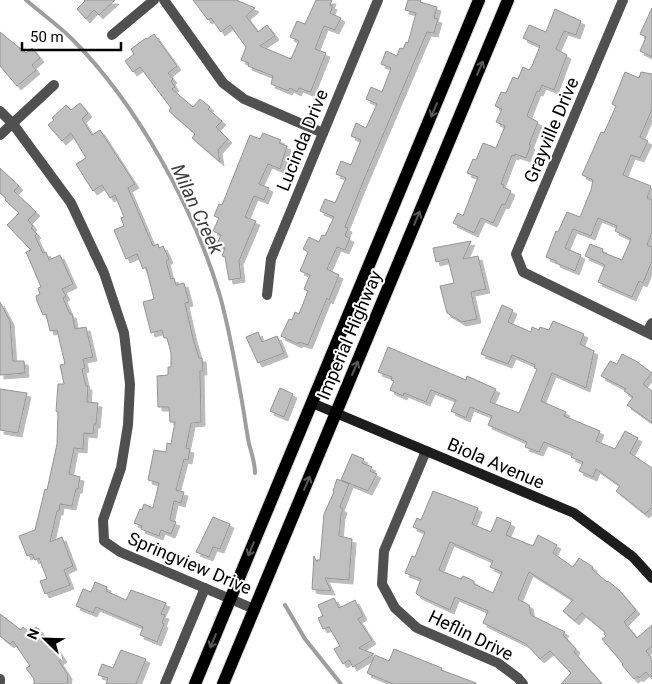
<svg xmlns="http://www.w3.org/2000/svg" width="652" height="684" viewBox="0 0 652 684" font-family="Roboto,sans-serif">
	<defs>
		<filter id="shadow"><feDropShadow dx="4" dy="4" stdDeviation="0" flood-color="#0004"/></filter>
	</defs>
	<rect width="100%" height="100%" fill="#fff"/>
	<g fill="none" stroke-linecap="round" stroke-linejoin="round">
		<g stroke="#9e9e9e" stroke-width="4">
			<path d="M26,0C41,13 58,25 72,39C137,104 194,208 220,296C229,328 235,362 241,396C244,412 246,428 249,444C252,454 255,463 255,473"/>
			<path d="M285,605L305,639L341,684"/>
		</g>
	</g>
	<g fill="#c0c0c0" stroke="#949494" fill-rule="evenodd" filter="url(#shadow)">
		<path d="M84,0H115L99,15L94,10L86,19L77,9L85,1Z"/>
		<path d="M193,0H236L255,8L246,16L258,32L267,25L275,36L260,46L291,59L299,41L290,37L297,21L305,24L316,0H332L330,5L333,6L330,13L341,18L335,30L324,26L315,49L326,53L311,91L309,92L299,88L297,92L290,88L288,91L271,84L273,76L248,66L249,63L241,60L246,47L230,25L221,32L211,18L208,20Z"/>
		<path d="M408,0H421L420,2L437,7L434,18L438,19L434,33L427,32L363,182L345,227L348,228L345,236L350,238L345,250L337,247L327,269L339,275L329,300L327,298L308,345L299,342L298,344L281,336L289,319L292,320L295,312L299,314L308,291L304,289L310,275L300,271L308,252L303,249L309,237L319,242L322,235L325,236L334,217L320,211L325,199L335,203L346,178L336,174L341,161L351,165L361,140L351,136L356,123L366,128L377,104L366,99L371,87L382,92L391,68L381,64L386,51L397,56L400,48L403,49L406,42L408,43L416,13L405,10Z"/>
		<path d="M652,8V57L640,51L646,37L640,34Z"/>
		<path d="M555,9L581,21L576,35L564,31L556,49L567,55L554,90L542,85L539,92L537,91L527,116L538,122L529,145H531L526,158L515,154V156L512,155L501,184L504,185L503,187L511,191L505,205L502,204L493,223L481,218L474,233L453,223L458,213L463,216L478,177L467,173L473,159L476,160L483,143L496,148L505,126L496,122L502,109L495,106L501,92L506,93L513,77L518,79L523,67L529,70L532,66L540,46L523,38L529,25L546,32Z"/>
		<path d="M0,32L26,53L32,48L40,58L32,65L36,70L17,86L0,66Z"/>
		<path d="M154,34L177,66L168,73L173,79L171,81L175,87L172,89L193,107L200,99L210,107L208,109L222,121L216,127L228,139L218,150L220,162L192,138L195,134L169,111L171,108L140,67L133,72L125,61L134,54L131,49L146,38L147,39Z"/>
		<path d="M625,72L639,78L641,72L652,74V109L640,137L648,141L640,158L631,155L623,175L651,186L647,198L652,200V232L647,245L652,247V261L643,283L639,281L632,297L598,282L605,265L585,256L590,244L603,249L602,252L622,260L631,239L615,231L617,226L598,218L591,236L573,229L565,248L581,255L575,271L556,263V261L546,257L556,231L558,232L567,212L580,217L591,190L593,180L582,175L601,132L604,133L616,106L612,104Z"/>
		<path d="M80,103L88,113L82,119L92,135L100,130L135,184L128,188L153,246L158,244L159,248L163,246L169,259L166,261L171,279L174,278L176,285L184,283L189,302L185,303L193,338L199,358H202L203,371H200L201,422L191,423L186,448L190,449L188,460L184,459L176,490L184,492L181,503L174,501L170,520L176,522L171,534L161,530L159,536L141,529L142,526L134,523L140,509L142,510L144,504L153,508L159,483L148,480L154,450L166,452L167,443L171,444L175,422H170L169,407H158L157,376L168,375V367H171V353L167,338H164L162,330L151,333L143,302L154,299L146,267L143,269L137,254L126,259L114,230L124,226L121,218L124,217L115,195L110,198L102,185L93,191L76,164L86,158L71,133L62,141L48,125L54,120L52,118L66,105L71,110Z"/>
		<path d="M263,133L281,140L279,143L287,146L280,169L268,164L259,184L269,188L264,200L254,196L245,217L256,221L239,261L241,278L229,280L225,257L222,256L225,248L217,244L221,235L213,231L219,218L214,216L219,204L222,205L250,135L260,139Z"/>
		<path d="M0,168L19,186L14,191L36,212L28,220L33,226L31,228L37,234L35,236L43,253L46,252L49,260L60,255L73,284L62,289L66,296L63,298L70,314H72L75,329L86,327L93,357L83,359L85,368L82,369L86,386H88L87,402L98,403L96,424H94L93,434L84,433L83,449L74,448L69,474L80,477L78,489H76L72,506L60,504L59,511H57L50,542L62,537L73,566L64,570L70,585L45,594L40,581L47,579L39,558L35,560L32,554L27,556L19,536L35,530L45,489L47,490L57,444L58,412L56,411L58,384H64L60,365L65,364L57,330L50,331L46,314L43,315L37,301L36,296L40,294L38,288L41,287L26,252L31,250L7,225L19,213L5,200L6,198L0,193Z"/>
		<path d="M471,241L463,259L478,256L486,289L471,292L477,319L462,322L447,313L440,286L454,283L448,259L436,262L433,248Z"/>
		<path d="M0,302L10,321L13,361H24L25,373L0,375Z"/>
		<path d="M502,305L513,310L508,322L531,332L532,327L539,330L540,327L549,330L553,321L584,334L580,344L594,351L586,388L552,373L541,401L566,412L564,416L600,431L596,441L615,449L625,431L638,438L630,453L652,468V507L645,514L616,491L620,486L596,469L593,477L579,471L583,462L571,457L573,454L544,442L539,452L525,447L527,442L488,425L492,416L470,407L466,418L451,411L456,400L431,390L426,402L404,393L403,396L390,390L394,381L391,380L392,377L378,372L388,347L466,380L467,376L496,389L490,402L519,413L537,369L534,368L535,365L512,355L508,364L481,354Z"/>
		<path d="M258,332L262,342L277,336L284,353L258,363L246,337Z"/>
		<path d="M622,354L636,361L652,373L643,384L652,391V423L627,405L633,397L624,391L626,389L601,376L610,361L617,364Z"/>
		<path d="M280,388L293,394L284,417L270,411Z"/>
		<path d="M0,389L27,393L18,433L0,430Z"/>
		<path d="M352,454L364,459L362,463L372,467L370,471L377,474L368,491L341,480Z"/>
		<path d="M337,479L349,484L340,507L343,509L341,515L339,536L352,539L349,580L325,578L331,591L316,590L312,589L314,556L317,562V560H320L324,514L334,492L333,491Z"/>
		<path d="M433,491L478,508L472,524L491,532L497,517L511,523L506,535L533,546L538,535L557,545L553,553L573,567L579,558L593,567L592,569L607,582L608,581L619,590L636,610L624,622L637,638L652,625V646L646,651L652,659V679L646,672L639,678L638,676L634,679L622,665L623,664L602,639L606,636L604,634L605,632L582,613L575,621L563,611L573,600L529,572L518,599L529,605L531,615L565,632L563,635L576,649L574,652L602,684H561L571,673L550,651L540,659L526,644L483,623L488,611L455,597L450,610L418,595L416,593L421,579L405,573L412,556L415,557L425,532L413,527L417,518L421,520ZM450,542L493,561L490,567L502,572L493,593L474,584V581L463,576L461,579L439,570Z"/>
		<path d="M213,517L230,524L220,549L213,547L209,557L196,552Z"/>
		<path d="M95,582L107,587L106,591L126,600L131,590L166,603L161,614L165,615L162,623L164,624L157,642L140,635L143,627L96,607L93,613L76,606L83,589L91,592Z"/>
		<path d="M334,598L339,608L355,600L363,616L358,619L372,640L359,648L374,654L353,667L349,660L343,664L334,649L340,646L329,627L323,629L318,618L323,616L318,605Z"/>
		<path d="M0,614L21,630L23,627L29,632L36,627L37,629L38,628L52,647L54,645L63,658L59,661L68,675L67,684H34V679L26,668L30,666L13,641L10,644L0,636Z"/>
		<path d="M394,649L442,668L441,670L476,683V684H393L367,673L375,655L389,661Z"/>
		<path d="M121,650L146,659L136,684H106L108,678L98,675L102,664L113,668Z"/>
	</g>
	<g fill="none" stroke-linecap="round" stroke-linejoin="round">
		<g stroke="#dbdbdb" stroke-width="14">
			<g id="primary">
				<path d="M195,684L479,0"/>
				<path d="M223,684L508,0"/>
			</g>
		</g>
		<g stroke="#505050" stroke-width="10">
			<path d="M164,0L223,83L244,99L323,133"/>
			<path d="M623,0L516,254L523,272L652,335"/>
			<path d="M112,35L154,0"/>
			<path d="M0,111L13,124L71,203L104,273L124,333L130,384L128,425L121,468L103,520L104,541L120,552L254,609"/>
			<path d="M0,135L54,85"/>
			<path d="M267,295L271,259L378,0"/>
			<path d="M647,332L652,323"/>
			<path d="M426,451L384,551L382,584L395,608L417,628L498,663L518,678L523,684"/>
			<path d="M0,679V682"/>
			<path d="M165,684L205,588"/>
		</g>
		<path stroke="#1d1d1d" stroke-width="10" d="M312,403L574,513L633,557L652,578"/>
		<use href="#primary" stroke="#000" stroke-width="12"/>
	</g>
	<defs><path id="oneway-shaft" d="M-6 0H5M1.5-3L5.5 0L1.5 3" fill="none" stroke-width="1.6" stroke-linecap="round" stroke-linejoin="round" transform="scale(1.25)"/></defs>
	<g stroke="#595959">
		<use href="#oneway-shaft" transform="translate(480 68) rotate(-67)"/>
		<use href="#oneway-shaft" transform="translate(434 110) rotate(113)"/>
		<use href="#oneway-shaft" transform="translate(417 218) rotate(-67)"/>
		<use href="#oneway-shaft" transform="translate(355 368) rotate(-67)"/>
		<use href="#oneway-shaft" transform="translate(307 483) rotate(-67)"/>
		<use href="#oneway-shaft" transform="translate(251 549) rotate(113)"/>
		<use href="#oneway-shaft" transform="translate(213 641) rotate(113)"/>
	</g>
	<g text-anchor="middle" dominant-baseline="central" stroke-width="4" stroke-linejoin="round" paint-order="stroke">
		<g font-size="18" fill="#000" stroke="#fff">
			<text transform="translate(551 130) rotate(-67)">Grayville Drive</text>
			<text transform="translate(302 140) rotate(-68)">Lucinda Drive</text>
			<text transform="translate(349 335) rotate(-67)">Imperial Highway</text>
			<text transform="translate(496 463) rotate(23)">Biola Avenue</text>
			<text transform="translate(190 563) rotate(23)">Springview Drive</text>
			<text transform="translate(471 635) rotate(26)">Heflin Drive</text>
		</g>
		<g font-size="19" font-style="italic" fill="#3f3f3f" stroke="#fff">
			<text transform="translate(197 209) rotate(65)">Milan Creek</text>
		</g>
	</g>
	<g transform="translate(45 639) rotate(293)" stroke="#ffffff" stroke-width="4" paint-order="stroke">
	<path d="M0-4L9 19L0 12L-9 19Z" fill="#000000"/>
	<text y="-8" font-size="14" font-weight="bold" text-anchor="middle" fill="#000000">N</text>
	</g>
	<path d="M22 42v8h99v-8" fill="none" stroke="#000000" stroke-width="2.5"/>
	<text x="30" y="42" font-size="15" fill="#000000" stroke="#ffffff" stroke-width="4" paint-order="stroke">50 m</text>
</svg>
